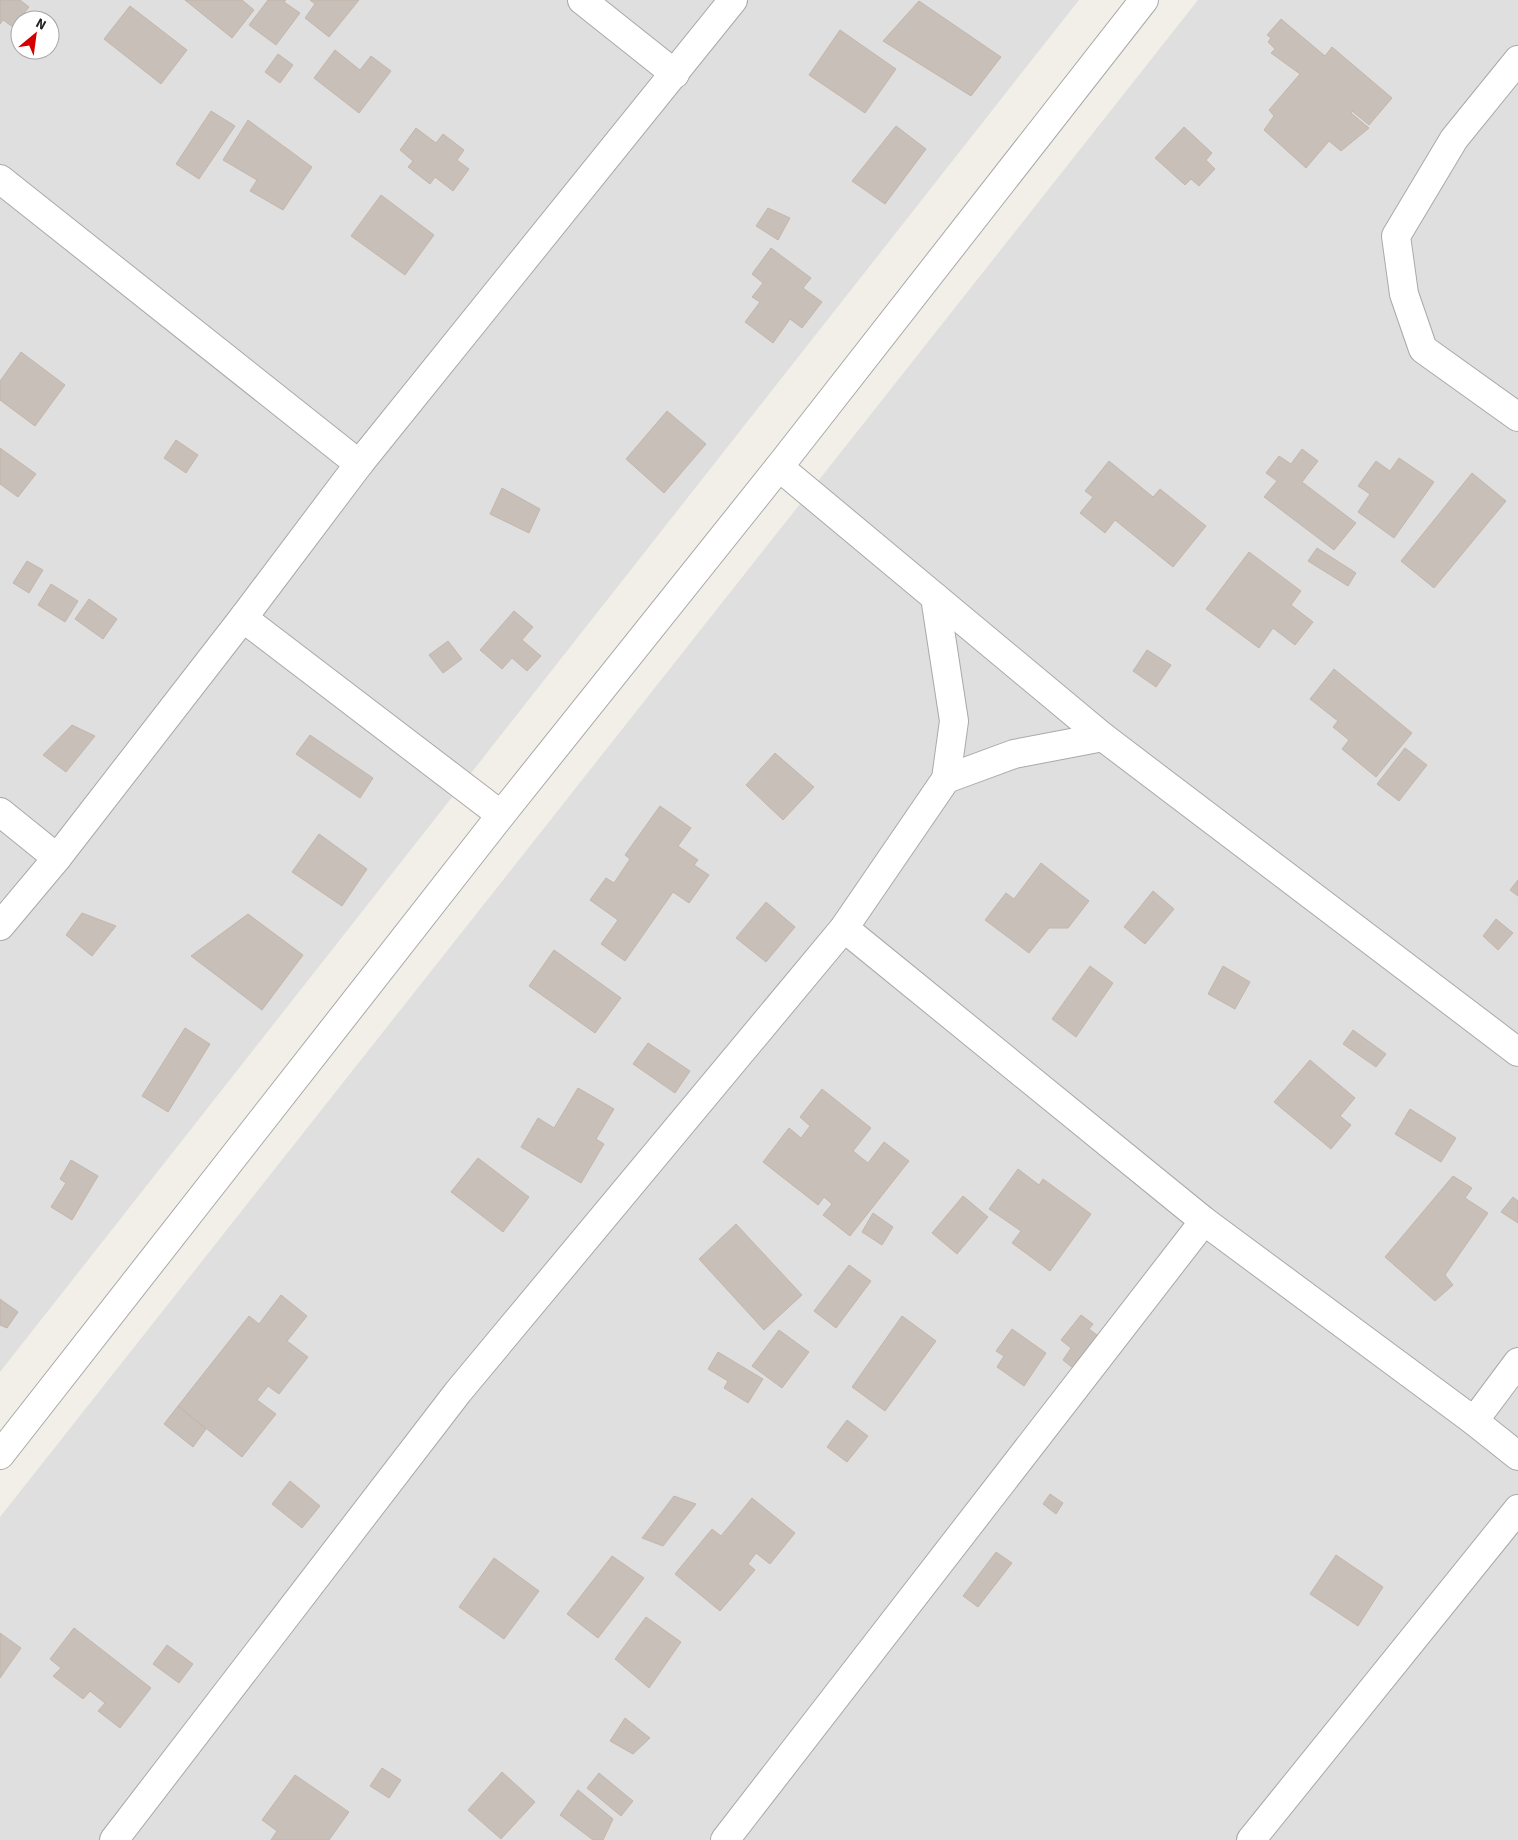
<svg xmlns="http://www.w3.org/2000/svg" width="1518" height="1840" font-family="'Source Sans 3',sans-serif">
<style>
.residential{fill:#e0dfdf;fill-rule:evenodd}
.building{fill:#c7bfb8;stroke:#c4b6ab}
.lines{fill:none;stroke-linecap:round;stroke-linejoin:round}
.street-casing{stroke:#a9a9a9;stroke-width:30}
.street{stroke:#fff;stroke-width:28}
</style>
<rect width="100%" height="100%" fill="#f2efe9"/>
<g class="residential">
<path d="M0 0H1079L0 1372ZM20 20H50V50H20Z"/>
<path d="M1198 0H1518V1840H0V1517Z"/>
</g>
<g class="building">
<path d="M0 0H20L29 7 13 27 3 20 0 24Z"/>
<path d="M185 0H242L254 10 232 38Z"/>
<path d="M268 0H286L284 2 300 13 276 45 249 25Z"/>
<path d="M310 0H359L329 37 305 18 315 4Z"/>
<path d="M919 1 1001 57 971 96 883 41Z"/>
<path d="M130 6 187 50 161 84 104 39Z"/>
<path d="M1281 19 1325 56 1332 47 1392 98 1369 125 1352 111 1351 113 1369 128 1341 151 1329 141 1306 168 1264 130 1274 116 1269 110 1300 74 1271 53 1275 49 1268 42 1271 38 1267 35Z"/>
<path d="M840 30 896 69 865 113 809 75Z"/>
<path d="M335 50 360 70 371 56 391 71 359 113 314 78Z"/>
<path d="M278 54 293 65 280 83 265 72Z"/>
<path d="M211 111 235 126 199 179 176 164Z"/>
<path d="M248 120 312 167 283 210 250 191 257 180 223 160Z"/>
<path d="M896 126 926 149 885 204 852 181Z"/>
<path d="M1184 127 1212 153 1206 160 1215 169 1199 186 1191 179 1185 185 1155 158Z"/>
<path d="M416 128 436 143 443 134 464 150 457 160 469 169 453 191 435 177 430 184 408 167 413 161 400 150Z"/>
<path d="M381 195 434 235 405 275 351 236Z"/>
<path d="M768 208 790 218 778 240 756 226Z"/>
<path d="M771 248 811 278 803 288 822 302 802 328 790 319 773 343 745 322 760 302 752 297 763 283 752 274Z"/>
<path d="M21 352 65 385 35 426 0 400V381Z"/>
<path d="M667 411 706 444 664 493 626 459Z"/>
<path d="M176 440 198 455 186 473 164 458Z"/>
<path d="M0 448 36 474 18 497 0 484Z"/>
<path d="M1302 449 1318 461 1302 482 1356 523 1334 550 1264 497 1277 481 1266 473 1279 456 1291 464Z"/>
<path d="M1399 458 1434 482 1394 538 1358 512 1370 494 1358 486 1376 461 1390 471Z"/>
<path d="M1109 461 1153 497 1160 489 1206 526 1173 567 1115 520 1105 533 1080 513 1093 497 1085 491Z"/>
<path d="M1472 473 1506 501 1434 588 1401 561Z"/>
<path d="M502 488 540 509 529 533 490 514Z"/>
<path d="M1317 548 1356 573 1348 586 1308 561Z"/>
<path d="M1249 552 1301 591 1291 605 1313 622 1295 645 1273 628 1259 648 1206 609Z"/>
<path d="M27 561 43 570 29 593 13 583Z"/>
<path d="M51 584 78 601 65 622 38 605Z"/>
<path d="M89 599 117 619 103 639 75 619Z"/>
<path d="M514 611 533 627 522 640 541 656 527 671 512 658 502 669 480 650Z"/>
<path d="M448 641 462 659 443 673 429 655Z"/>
<path d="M1147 650 1171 665 1156 687 1133 671Z"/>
<path d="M1334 669 1412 733 1376 777 1342 749 1349 740 1333 727 1338 721 1310 699Z"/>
<path d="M72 725 95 736 66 772 43 755Z"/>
<path d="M310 735 373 778 360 798 296 754Z"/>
<path d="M1405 748 1427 765 1399 801 1377 784Z"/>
<path d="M775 753 814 787 783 820 746 785Z"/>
<path d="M660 806 691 828 678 846 698 860 694 865 709 875 689 903 673 892 625 961 601 944 618 920 590 900 606 878 614 883 630 859 625 855Z"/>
<path d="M319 834 367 869 342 906 292 872Z"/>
<path d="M1041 863 1089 901 1068 928H1049L1029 953 985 920 1006 893 1014 899Z"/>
<path d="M1518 880V896L1510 890Z"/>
<path d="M1153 891 1174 909 1145 944 1124 927Z"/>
<path d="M766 902 795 927 766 962 736 938Z"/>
<path d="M82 913 116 926 92 956 66 935Z"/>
<path d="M248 914 303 955 262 1010 191 956Z"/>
<path d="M1496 919 1513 933 1498 950 1483 936Z"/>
<path d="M554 950 621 998 595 1033 529 986Z"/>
<path d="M1090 966 1113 983 1076 1037 1052 1019Z"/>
<path d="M1223 966 1250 982 1235 1009 1208 994Z"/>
<path d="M185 1028 210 1044 168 1112 142 1096Z"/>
<path d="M1353 1030 1386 1054 1376 1067 1343 1044Z"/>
<path d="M648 1043 690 1071 675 1093 633 1064Z"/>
<path d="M1310 1060 1355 1098 1340 1116 1351 1125 1331 1149 1274 1102Z"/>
<path d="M578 1088 614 1109 596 1139 604 1144 581 1183 521 1147 538 1118 554 1128Z"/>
<path d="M822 1089 871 1128 853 1151 868 1163 884 1142 909 1161 850 1236 823 1215 832 1204 824 1197 818 1205 763 1162 789 1128 801 1138 810 1126 800 1117Z"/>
<path d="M1410 1109 1456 1138 1441 1162 1395 1134Z"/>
<path d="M478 1158 529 1197 503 1232 451 1192Z"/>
<path d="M71 1160 98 1176 72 1220 51 1207 66 1183 60 1179Z"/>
<path d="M1018 1169 1039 1185 1043 1179 1091 1214 1050 1271 1012 1243 1021 1231 989 1209Z"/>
<path d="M1453 1176 1472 1188 1465 1198 1488 1213 1445 1275 1453 1285 1435 1301 1385 1257Z"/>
<path d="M963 1196 988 1217 957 1254 932 1233Z"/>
<path d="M1513 1197 1518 1201V1223L1501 1212Z"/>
<path d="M873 1213 893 1227 882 1245 862 1232Z"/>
<path d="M736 1224 802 1295 764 1330 699 1259Z"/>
<path d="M849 1265 871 1281 836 1328 814 1311Z"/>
<path d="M281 1295 307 1316 287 1341 308 1357 279 1394 268 1386 257 1400 276 1414 242 1457 178 1406 249 1316 259 1324Z"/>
<path d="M0 1299 18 1312 7 1328 0 1325Z"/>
<path d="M1081 1315 1093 1324 1089 1329 1109 1344 1083 1376 1063 1360 1071 1348 1061 1340Z"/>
<path d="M902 1316 936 1341 885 1411 852 1387Z"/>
<path d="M1012 1329 1046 1353 1024 1386 997 1367 1004 1356 996 1351Z"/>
<path d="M779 1330 809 1352 782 1388 752 1366Z"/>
<path d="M718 1352 763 1379 748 1403 724 1388 728 1381 708 1369Z"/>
<path d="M178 1406 206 1429 193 1447 164 1424Z"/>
<path d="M847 1420 868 1436 847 1462 827 1447Z"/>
<path d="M290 1481 320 1506 302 1528 272 1504Z"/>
<path d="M1050 1494 1063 1503 1056 1514 1043 1504Z"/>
<path d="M674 1496 696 1504 663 1546 642 1538Z"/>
<path d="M752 1498 795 1533 770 1564 756 1553 748 1564 755 1570 720 1611 675 1574 712 1529 721 1536Z"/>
<path d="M996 1552 1012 1563 978 1607 963 1596Z"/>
<path d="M1336 1555 1383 1587 1358 1626 1310 1594Z"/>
<path d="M612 1556 644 1578 598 1638 567 1614Z"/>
<path d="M494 1558 539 1591 504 1639 459 1607Z"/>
<path d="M646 1617 681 1642 649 1688 615 1659Z"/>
<path d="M74 1628 151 1688 120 1728 98 1711 105 1703 90 1691 83 1699 53 1676 61 1668 50 1659Z"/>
<path d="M0 1633 21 1648 0 1678Z"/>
<path d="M167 1645 193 1664 179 1683 153 1664Z"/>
<path d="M625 1718 650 1738 633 1754 610 1741Z"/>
<path d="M382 1768 401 1780 389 1798 370 1786Z"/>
<path d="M502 1772 535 1802 501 1839 468 1810Z"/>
<path d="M599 1773 633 1801 621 1816 587 1788Z"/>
<path d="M295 1775 349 1812 329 1840H271L277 1831 262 1820Z"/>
<path d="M578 1790 613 1819 603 1840H593L560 1815Z"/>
</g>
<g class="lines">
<defs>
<g id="street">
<path d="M582 0 675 74"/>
<path d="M1518 60 1454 139 1396 236 1404 294 1423 349 1518 417"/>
<path d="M0 179 359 464"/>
<path d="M779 467 1103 737 1518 1052"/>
<path d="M935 597 954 721 946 779"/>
<path d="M243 618 501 815"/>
<path d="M0 812 57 858"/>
<path d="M0 926 57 858 243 618 359 464 733 0"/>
<path d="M844 928 1204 1221 1474 1421 1518 1456"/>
<path d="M1474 1421 1518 1362"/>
<path d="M0 1455 501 815 779 467 1144 0"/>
<path d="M114 1840 458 1392 844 928 946 779 1014 754 1103 737"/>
<path d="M725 1840 1204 1221"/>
<path d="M1251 1840 1518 1509"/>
</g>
</defs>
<use href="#street" class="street-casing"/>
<use href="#street" class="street"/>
</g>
<g transform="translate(35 35) rotate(29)"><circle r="24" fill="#ffffff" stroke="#a7a7a7"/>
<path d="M0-4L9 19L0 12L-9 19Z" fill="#d40000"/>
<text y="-8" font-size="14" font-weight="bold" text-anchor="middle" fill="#222222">N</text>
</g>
</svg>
